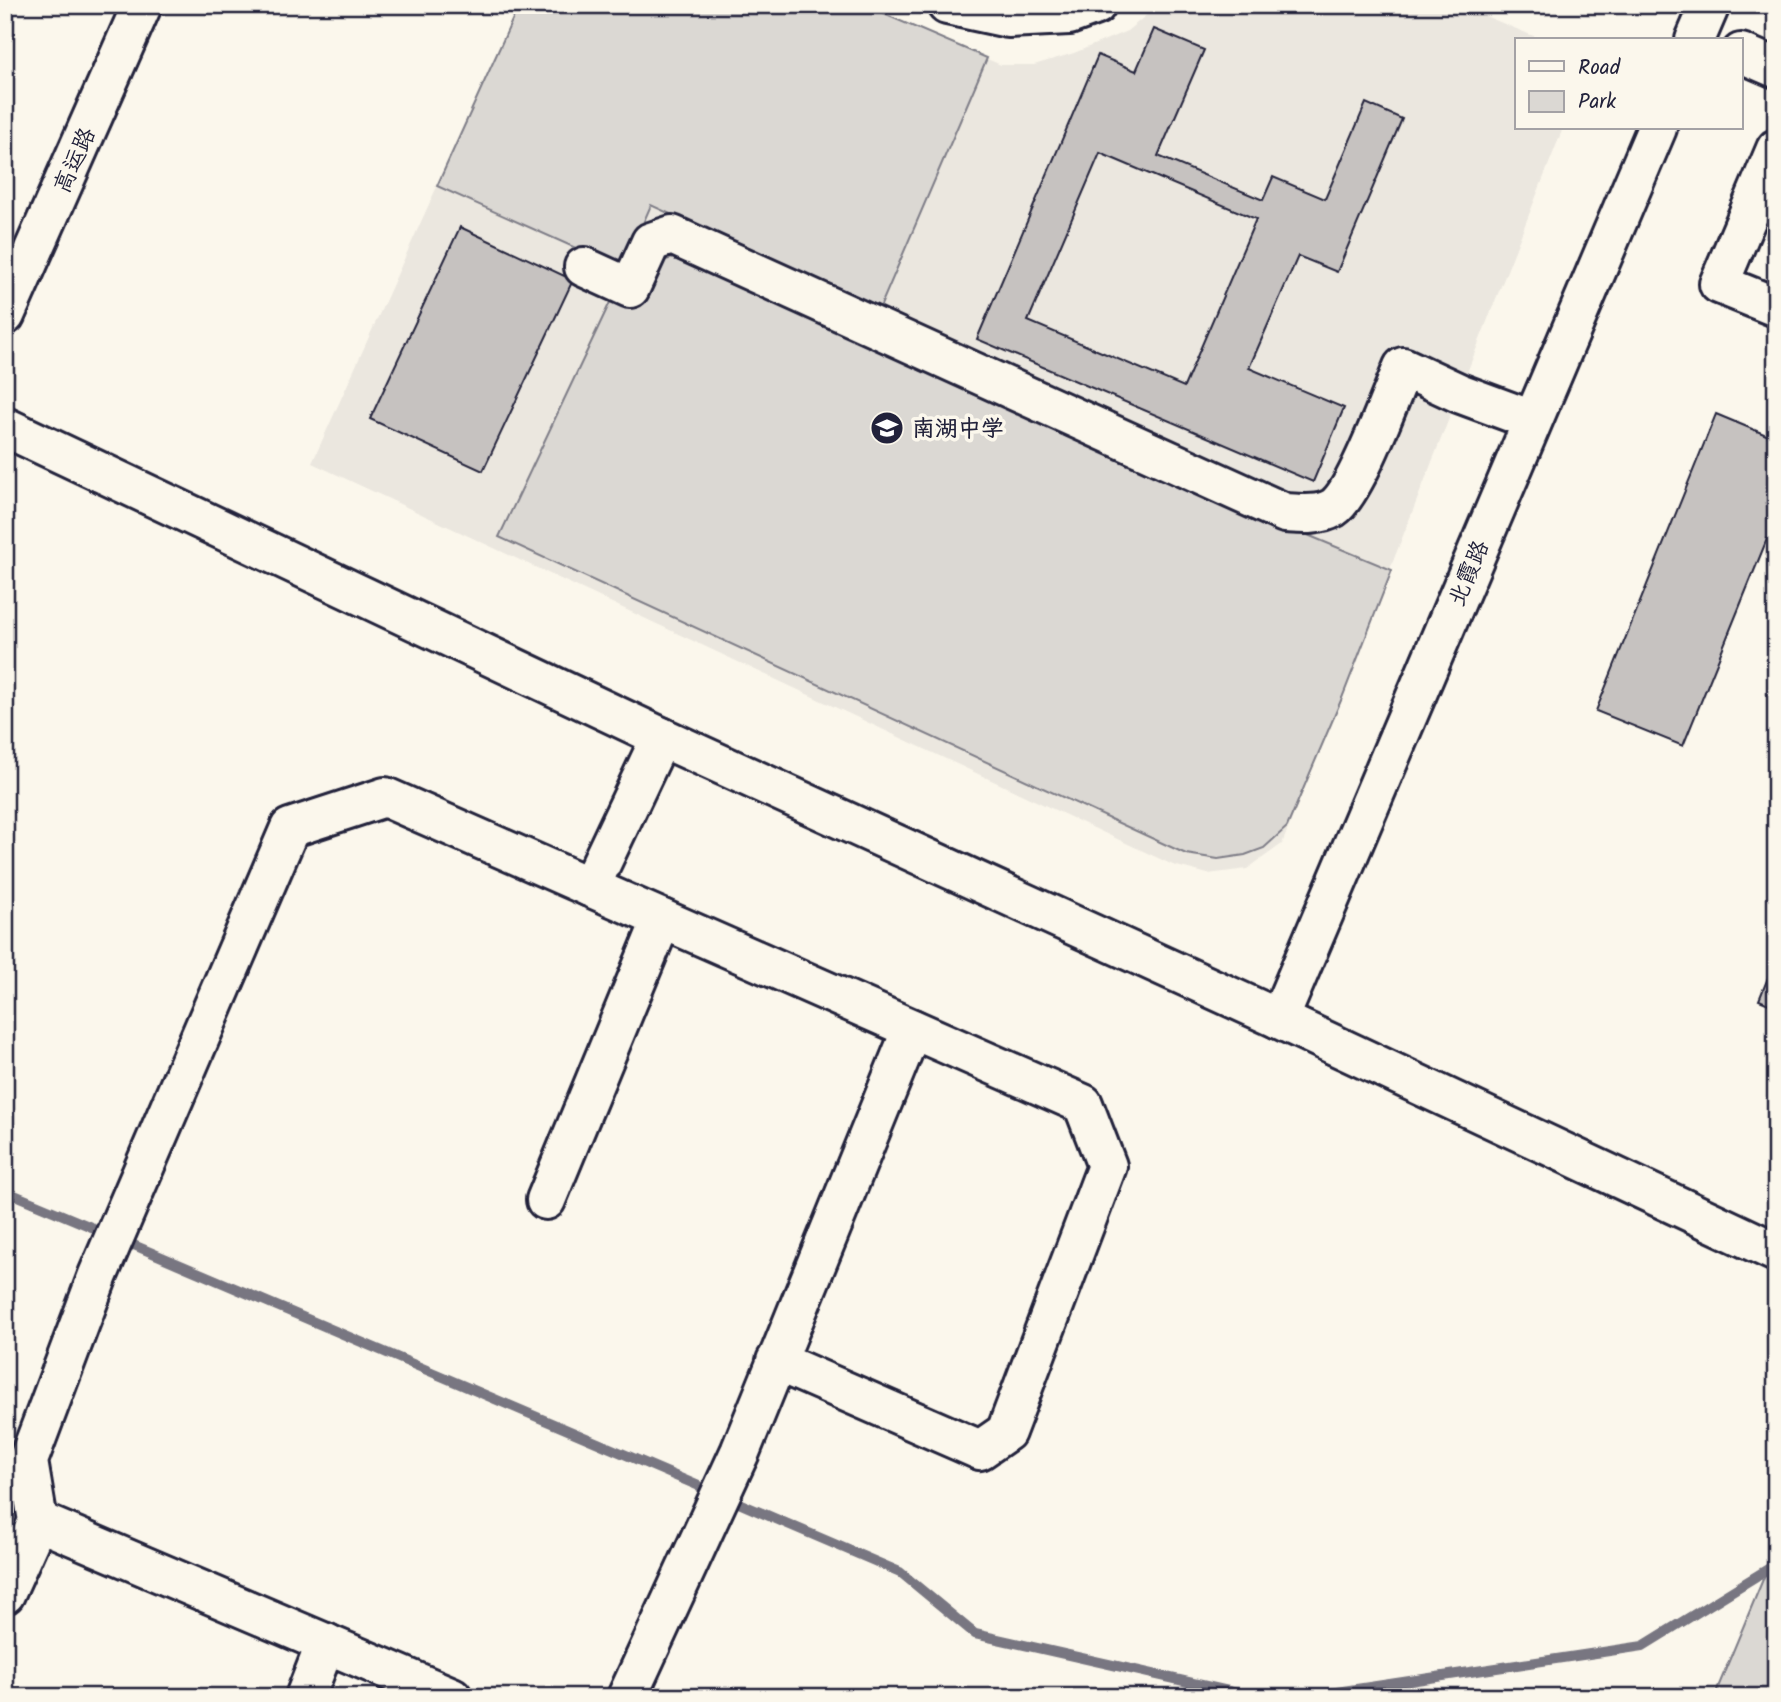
<svg xmlns="http://www.w3.org/2000/svg" width="1781" height="1702" font-family="Kalam,'LXGW WenKai TC',sans-serif">
<style>
.built{fill:#ebe7df}
.green{fill:#dbd8d3;stroke:#7e7d87;stroke-width:2}
.lines{fill:none;stroke-linecap:round;stroke-linejoin:round}
.stream{stroke:#787681;stroke-width:10}
.building{fill:#c6c2c0;stroke:#22223b;stroke-width:2;fill-rule:evenodd}
.minor-casing{stroke:#22223b;stroke-width:44}
.major-casing{stroke:#22223b;stroke-width:44}
.minor{stroke:#fbf7ec;stroke-width:38}
.major{stroke:#fbf7ec;stroke-width:38}
.labels{text-anchor:middle;stroke-width:7;stroke-linejoin:round;paint-order:stroke}
.street-label{font-size:23px;fill:#22223b;stroke:#fbf7ec}
.poi-label{font-size:23px;font-weight:bold;fill:#22223b;stroke:#fbf7ec;text-anchor:start}
</style>
<rect width="100%" height="100%" fill="#fbf7ec"/>
<filter id="ink" filterUnits="userSpaceOnUse"><feTurbulence type="fractalNoise" baseFrequency=".0143" numOctaves="2"/><feDisplacementMap in="SourceGraphic" scale="14" xChannelSelector="R" yChannelSelector="G"/><feConvolveMatrix kernelMatrix="1 2 1 2 8 2 1 2 1" color-interpolation-filters="sRGB"/></filter>
<g filter="url(#ink)">
<path class="built" d="M519 5H863L1001 65H1034L1074 53 1127 31 1159 5H1459L1543 40H1517V128H1563L1282 844 1247 869 1208 874 1173 865 312 463Z"/>
<g class="green">
<path d="M519 5H863L987 58 879 310 651 205 628 258 609 263 437 186Z"/>
<path d="M680 256 1298 531 1392 570 1342 698 1287 827 1264 848 1245 855 1218 859 1186 854 499 537 613 296 662 261Z"/>
<path d="M1776 1548V1697H1714Z"/>
</g>
<g class="lines">
<g class="stream">
<path d="M5 1191 108 1234"/>
<path d="M122 1240 713 1492"/>
<path d="M727 1498 900 1572 975 1634 1255 1697"/>
<path d="M1303 1697 1643 1646 1776 1564"/>
</g>
</g>
<g class="building">
<path d="M1154 29 1204 50 1158 156 1263 200 1273 177 1325 199 1366 103 1402 119 1337 272 1298 256 1249 368 1344 408 1313 482 977 339 1098 55 1136 71ZM1100 153 1256 219 1184 387 1028 321Z"/>
<path d="M460 227 573 280 483 471 370 419Z"/>
<path d="M1716 414 1776 439V542L1767 539 1683 746 1596 711Z"/>
<path d="M1776 958V1007L1759 1000Z"/>
</g>
<g class="lines">
<defs>
<g id="minor">
<path d="M947 5 1008 18 1069 15 1096 5"/>
<path d="M1695 40 1710 5"/>
<path d="M1741 53 1776 68"/>
<path d="M1776 149 1719 284 1776 307"/>
<path d="M584 267 630 288 651 242 672 235 1285 513C1301 514 1319 516 1333 508 1355 494 1391 396 1403 367L1459 393 1532 420"/>
<path d="M5 427 661 737 1279 1019 1776 1252"/>
<path d="M590 887 661 737"/>
<path d="M1279 1019 1657 128"/>
<path d="M546 1200 662 919"/>
<path d="M38 1521 452 1697"/>
<path d="M5 1594 38 1521 28 1461 98 1275 290 828 385 797 1083 1104 1107 1166 1006 1432 980 1450 776 1361"/>
<path d="M305 1697 326 1643"/>
<path d="M627 1697 740 1452 912 1029"/>
</g>
<path id="major" d="M5 315 142 5"/>
</defs>
<use href="#minor" class="minor-casing"/>
<use href="#major" class="major-casing"/>
<use href="#minor" class="minor"/>
<use href="#major" class="major"/>
</g>
</g>
<defs>
<symbol id="school-disc" viewBox="-11 -11 22 22"><circle r="9.5" fill="#22223b" stroke="#fbf7ec"/><path d="M0-5L7-2L0 1L-7-2ZM-4 1L0 2.5L4 1V4Q0 6-4 4Z" fill="#fff"/></symbol>
</defs>
<g fill-rule="evenodd">
<use href="#school-disc" x="868" y="409" width="38" height="38"/>
</g>
<g class="labels">
<g class="street-label">
<text transform="translate(74 160) rotate(-66)" y="8">高运路</text>
<text transform="translate(1468 573) rotate(-67)" y="8">北霞路</text>
</g>
<g class="poi-label">
<text x="912" y="436">南湖中学</text>
</g>
</g>
<rect width="1781" height="1702" fill="none" stroke="#fbf7ec" stroke-width="28"/>
<rect x="14" y="14" width="1753" height="1674" fill="none" stroke="#22223b" stroke-width="2.5" filter="url(#ink)"/>
<rect x="1515" y="38" width="228" height="91" fill="#fbf7ec" stroke="#a4a2a5" stroke-width="2"/>
<rect x="1529" y="61" width="35" height="10" fill="#fbf7ec" stroke="#a4a2a5" stroke-width="2"/>
<text x="1578" y="74" font-size="21" fill="#22223b">Road</text>
<rect x="1529" y="91" width="35" height="21" fill="#dbd8d3" stroke="#a4a2a5" stroke-width="2"/>
<text x="1578" y="108" font-size="21" fill="#22223b">Park</text>
</svg>
